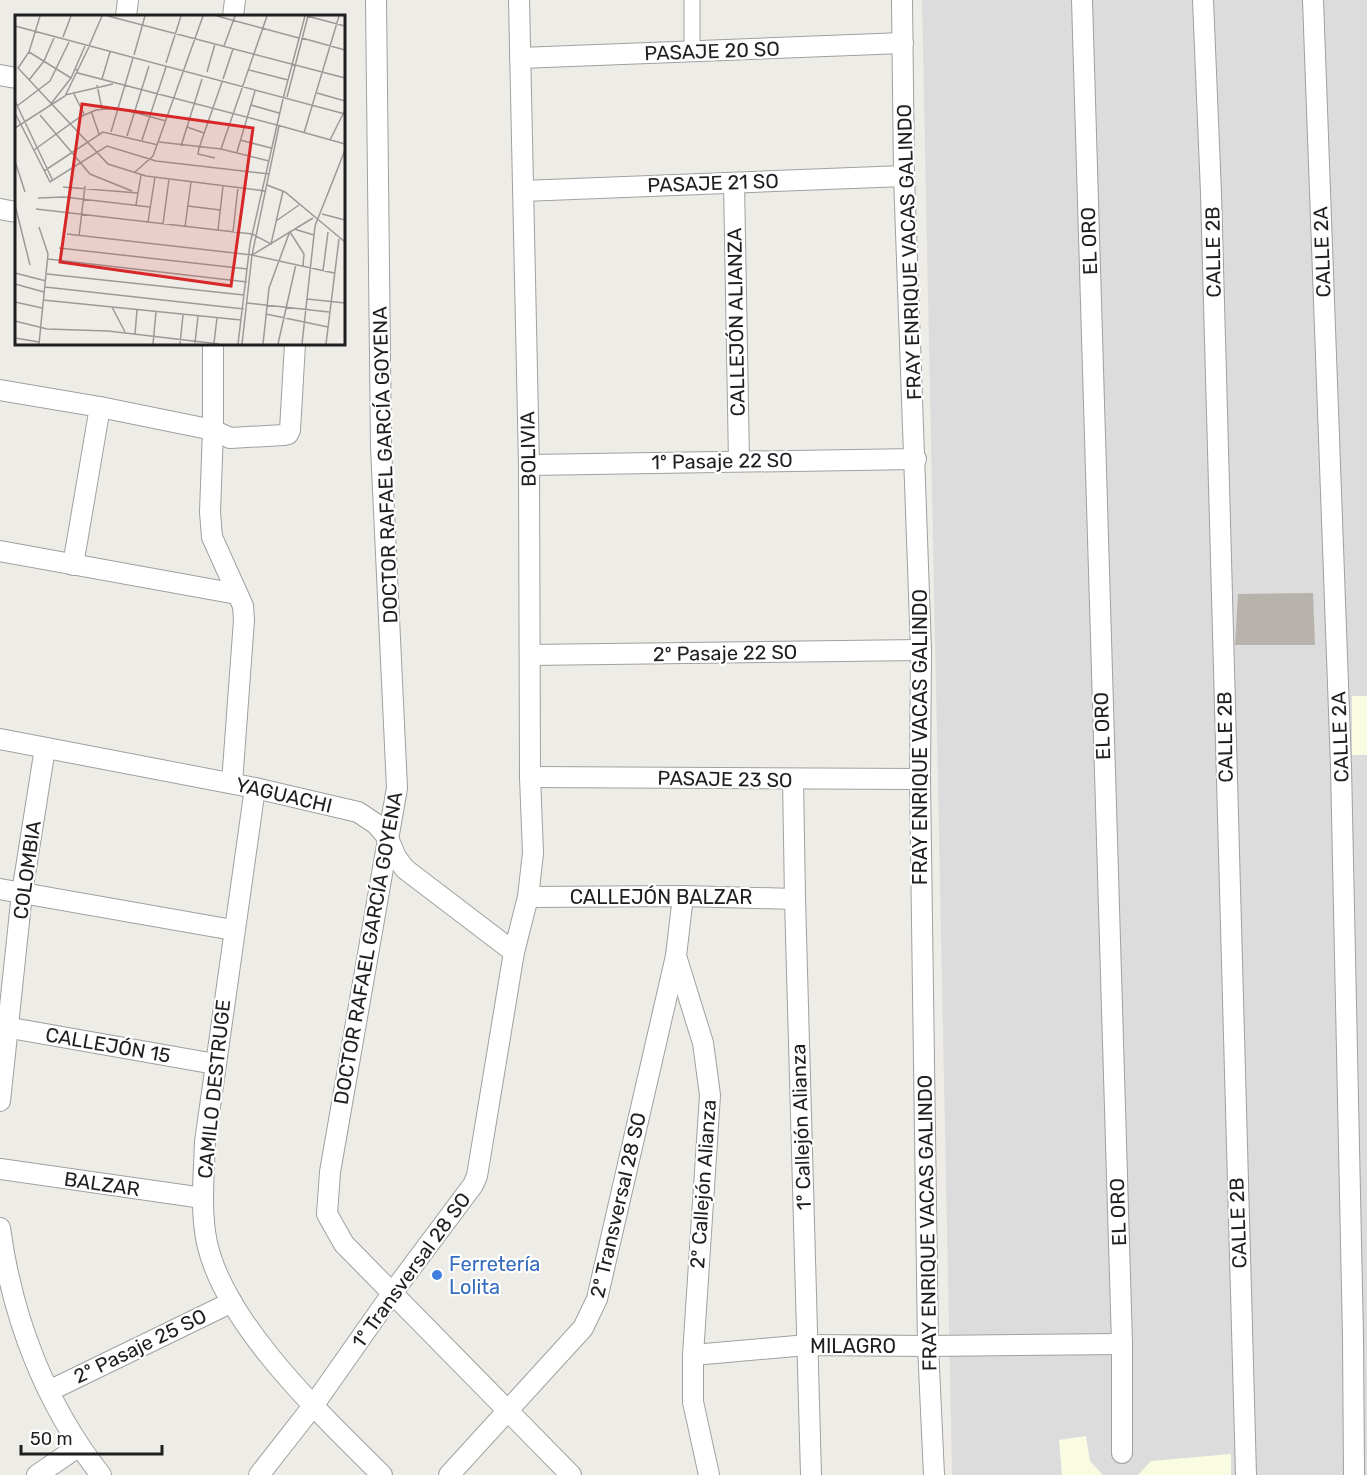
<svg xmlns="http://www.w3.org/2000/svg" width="1367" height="1475" font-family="Rubik,sans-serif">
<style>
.residential{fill:#dddcdc}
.education{fill:#fafce1}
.building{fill:#b7b2ac}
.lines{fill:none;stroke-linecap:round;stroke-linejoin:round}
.pedestrian-casing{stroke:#a0a0a0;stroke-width:17}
.minor-casing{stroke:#a0a0a0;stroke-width:22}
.pedestrian{stroke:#fff;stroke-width:15}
.minor{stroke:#fff;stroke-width:20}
.shop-dot{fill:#3f7fe0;stroke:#fff;stroke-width:2}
.labels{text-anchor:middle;stroke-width:4.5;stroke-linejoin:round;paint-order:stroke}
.street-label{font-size:20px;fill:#1f1f1f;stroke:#fff}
.shop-label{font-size:20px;fill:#366cbe;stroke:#fff;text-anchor:start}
.inset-road{fill:none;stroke:#9b9a96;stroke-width:1.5}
.view{fill:#d62828;fill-opacity:0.15;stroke:#d62828;stroke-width:3}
.inset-edge{fill:none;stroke:#1f1f1f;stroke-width:3}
</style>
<rect width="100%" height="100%" fill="#eeece6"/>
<path class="residential" d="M922 0H1367V1475H952Z"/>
<g class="education">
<rect x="1352" y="696" width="15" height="59"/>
<path d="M1086 1436 1090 1461 1103 1475H1062L1059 1440Z"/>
<path d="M1231 1454V1475H1138L1151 1461Z"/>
</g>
<path class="building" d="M1313 593 1315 645H1235L1238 594Z"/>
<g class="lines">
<defs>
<path id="pedestrian" d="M692 0V53"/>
<g id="minor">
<path d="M376 0 381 447 397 788 330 1172 327 1214 344 1244 571 1475"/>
<path d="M902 0 904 176 921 650 920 779 928 1346 934 1475"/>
<path d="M1082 0 1122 1344V1453"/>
<path d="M1203 0 1211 193 1246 1475"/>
<path d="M1313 0 1341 766 1353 1337 1354 1475"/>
<path d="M126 16 128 0"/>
<path d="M233 16 235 0"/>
<path d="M520 58 903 43"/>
<path d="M0 75 16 78"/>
<path d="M734 183 739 461"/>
<path d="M523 191 904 176"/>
<path d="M0 209 16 212"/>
<path d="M213 344V430L210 512 212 537 243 606 244 620 232 783"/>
<path d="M0 390 100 407 213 430 230 438 284 435 288 434 290 430 295 344"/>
<path d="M529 465 916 459"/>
<path d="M0 551 237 594"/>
<path d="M73 565 100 407"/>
<path d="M530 655 921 650"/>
<path d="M0 739 255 788 358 812 376 824 388 838 396 857 405 869 514 952"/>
<path d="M530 777 920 779"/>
<path d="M793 779 795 899 811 1475"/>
<path d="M255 788 205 1142C204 1175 200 1210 207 1243 225 1325 323 1416 382 1475"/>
<path d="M0 889 233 930"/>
<path d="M683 896 676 956 703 1043 710 1095 693 1355V1402L709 1475"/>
<path d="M528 897 683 896 795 899"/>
<path d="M0 1026 215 1064"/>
<path d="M0 1101 22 893 45 748"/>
<path d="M0 1169 203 1198"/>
<path d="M0 1228C12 1317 45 1404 101 1475"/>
<path d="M693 1355 807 1345 928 1346 1122 1344"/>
<path d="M49 1391 232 1302"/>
<path d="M37 1475 78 1447"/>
<path d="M259 1475 313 1406 393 1292 473 1185 477 1176 514 952 528 897 533 853 530 777 529 465 519 0"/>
<path d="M449 1475 583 1328 597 1299 676 956"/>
</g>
</defs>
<use href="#pedestrian" class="pedestrian-casing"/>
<use href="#minor" class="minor-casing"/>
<use href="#pedestrian" class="pedestrian"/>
<use href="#minor" class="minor"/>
</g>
<circle class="shop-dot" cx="437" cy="1275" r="6"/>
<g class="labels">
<g class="street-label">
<text transform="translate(712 51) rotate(-2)" y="7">PASAJE 20 SO</text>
<text transform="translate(713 183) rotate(-2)" y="7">PASAJE 21 SO</text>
<text transform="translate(1089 241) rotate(-92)" y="7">EL ORO</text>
<text transform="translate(909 252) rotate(-92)" y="7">FRAY ENRIQUE VACAS GALINDO</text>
<text transform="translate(1213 252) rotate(-91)" y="7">CALLE 2B</text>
<text transform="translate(1322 252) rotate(-92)" y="7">CALLE 2A</text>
<text transform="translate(736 322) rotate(-91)" y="7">CALLEJÓN ALIANZA</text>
<text transform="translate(528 449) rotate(-91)" y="7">BOLIVIA</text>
<text transform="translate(722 461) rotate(-1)" y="7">1º Pasaje 22 SO</text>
<text transform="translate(385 465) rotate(-92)" y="7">DOCTOR RAFAEL GARCÍA GOYENA</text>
<text transform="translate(725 653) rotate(-1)" y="7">2º Pasaje 22 SO</text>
<text transform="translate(1102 726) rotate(-92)" y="7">EL ORO</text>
<text transform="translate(920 737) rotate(-90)" y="7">FRAY ENRIQUE VACAS GALINDO</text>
<text transform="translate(1225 737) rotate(-91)" y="7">CALLE 2B</text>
<text transform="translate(1340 737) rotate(-92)" y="7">CALLE 2A</text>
<text transform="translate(725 779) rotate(1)" y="7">PASAJE 23 SO</text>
<text transform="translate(284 795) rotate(13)" y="7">YAGUACHI</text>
<text transform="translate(27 870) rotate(-82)" y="7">COLOMBIA</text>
<text x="661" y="904">CALLEJÓN BALZAR</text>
<text transform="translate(368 948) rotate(-80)" y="7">DOCTOR RAFAEL GARCÍA GOYENA</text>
<text transform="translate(108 1045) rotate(10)" y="7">CALLEJÓN 15</text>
<text transform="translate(214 1089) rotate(-84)" y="7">CAMILO DESTRUGE</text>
<text transform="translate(801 1127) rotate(-92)" y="7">1º Callejón Alianza</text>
<text transform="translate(102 1184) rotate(8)" y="7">BALZAR</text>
<text transform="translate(703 1184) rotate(-86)" y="7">2º Callejón Alianza</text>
<text transform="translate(618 1205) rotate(-77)" y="7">2º Transversal 28 SO</text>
<text transform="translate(1118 1212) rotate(-92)" y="7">EL ORO</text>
<text transform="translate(927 1223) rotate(-91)" y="7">FRAY ENRIQUE VACAS GALINDO</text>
<text transform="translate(1238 1223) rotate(-92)" y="7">CALLE 2B</text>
<text transform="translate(411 1270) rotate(-54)" y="7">1º Transversal 28 SO</text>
<text transform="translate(140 1346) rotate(-26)" y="7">2º Pasaje 25 SO</text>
<text x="853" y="1353">MILAGRO</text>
</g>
<g class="shop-label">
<text x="449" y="1271">Ferretería<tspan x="449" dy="23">Lolita</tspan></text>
</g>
</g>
<g transform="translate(15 15)">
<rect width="330" height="330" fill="#eeece6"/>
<path class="inset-road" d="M25 1 14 37 3 53 93 149 131 161 250 176M93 1 330 63M202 1 284 23M292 1 330 11M0 11 330 99M48 22 56 1M287 23 330 35M74 31 87 1M209 31 220 1M14 37 56 63M119 40 130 1M151 48 166 1M61 54 63 58 262 110 235 229 223 329M234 55 273 65M192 57 200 29M87 64 95 37M208 64 218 34M14 65 29 46 39 23M82 70 87 94M58 77 69 99M302 78 330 86M50 80 98 69M269 80 290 1M269 80 262 110 330 129M272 82 293 1M0 86 38 166M35 90 56 63 70 31M236 90 264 98M2 91 35 66 54 27M76 96 84 119M0 98 35 167 92 131 141 146 254 159M25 100 75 159 117 176M172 112 189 118M0 113 50 81 74 32M96 117 118 43M289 118 324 1M112 121 134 51M127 125 151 52M225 125 256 133M315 125 330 95M144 127 206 134 254 146M166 131 187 64M206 134 252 1M19 135 65 102 81 95 103 93 151 106M222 137 240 76M200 143 183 139 184 133 207 67M0 146 10 177M29 156 88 117 143 130M120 157 138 141 188 1M252 170 270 177 330 227M48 172 123 178M23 183 49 182 135 192M0 190 15 250M121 190 126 160M173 191 205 195M21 194 237 219 256 229 268 176M307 199 330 205M261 206 284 190M133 207 140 162M148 209 154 164M24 212 33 239 24 329M170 212 176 167M279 214 299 220M203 215 208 171M218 217 223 172M275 217 289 239 288 251M52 219 237 240 319 258M64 221 70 171M44 233 232 254M237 240 298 203M33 244 232 267M308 256 313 217M0 258 31 266M32 259 229 280M0 269 29 277M30 272 229 294M292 284 330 288M28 285 226 305M0 287 27 293M232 288 314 297M97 292 110 317M251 299 313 312M0 306 32 314 93 316 204 329M120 319 122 295M0 323 24 327M180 328 183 301M199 328 202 303M138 329 141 297M165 329 168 300M227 329 237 240 264 111M248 329 254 273 275 216M263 329 281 249M287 329 300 211 330 135M311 329 324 224"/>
<path class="view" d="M67 89 238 113 216 271 45 247Z"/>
<rect width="330" height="330" class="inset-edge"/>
</g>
<path d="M21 1445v9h141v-9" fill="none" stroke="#1f1f1f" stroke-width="3"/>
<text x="30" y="1445" font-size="18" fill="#1f1f1f" stroke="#ffffff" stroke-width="4.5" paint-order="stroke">50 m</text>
</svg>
